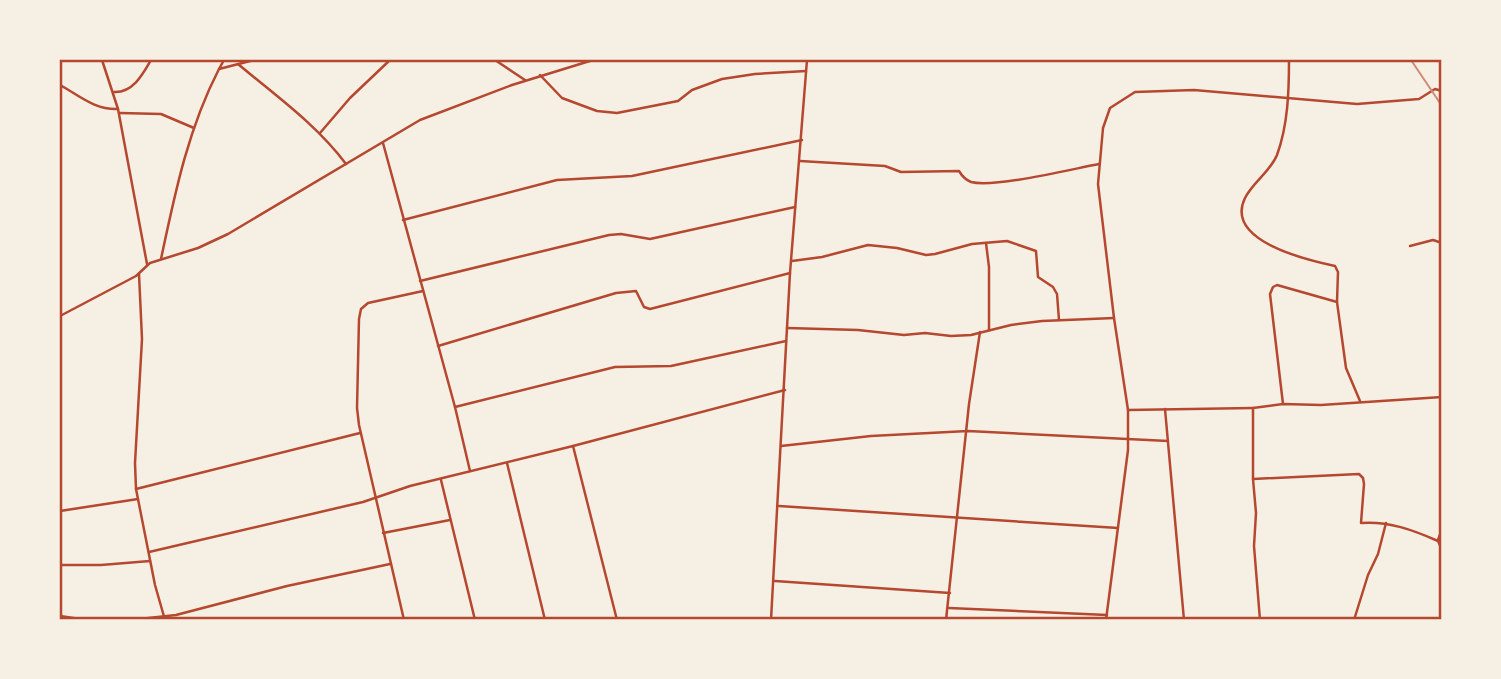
<svg xmlns="http://www.w3.org/2000/svg" width="1501" height="679" font-family="Spectral,serif">
<style>
.lines{fill:none;stroke-linecap:round;stroke-linejoin:round}
.minor{stroke:#b5482f;stroke-width:2.5}
.rail{stroke:#cf8b77;stroke-width:2}
.neatline{fill:none;stroke:#b5482f;stroke-width:2.5}
</style>
<rect width="100%" height="100%" fill="#f6efe4"/>
<g class="lines">
<g class="minor">
<path d="M102 60 118 109 147 264"/>
<path d="M495 60 525 80"/>
<path d="M1289 60C1289 91 1288 125 1277 155 1270 172 1253 182 1245 198 1224 241 1307 260 1335 266L1338 272 1337 302"/>
<path d="M238 64C276 96 316 124 346 164"/>
<path d="M219 69 224 60"/>
<path d="M540 75 562 98 597 111 617 113 678 101 692 90 722 79 755 74 806 71"/>
<path d="M60 85C80 96 95 110 118 109"/>
<path d="M114 92C133 93 143 74 151 60"/>
<path d="M120 113 161 114 194 128"/>
<path d="M320 133 350 98 390 60"/>
<path d="M383 143 455 407 470 471"/>
<path d="M800 161 885 166 901 172 959 171C962 176 966 180 971 182 995 188 1072 169 1099 164"/>
<path d="M403 220 557 180 632 176 802 140"/>
<path d="M986 243 989 267V330"/>
<path d="M1410 246 1433 240 1442 243"/>
<path d="M161 259C175 193 188 129 219 69L254 60"/>
<path d="M792 261 822 257 868 245 897 248 926 255 935 254 972 244 1007 241 1036 251 1038 277 1053 287 1057 294 1059 320"/>
<path d="M139 274 142 339 135 463 136 489 155 585 165 620"/>
<path d="M420 281 609 235 621 234 650 239 795 207"/>
<path d="M60 316 136 276 150 263 198 248 228 234 420 120 512 85 593 60"/>
<path d="M787 328 858 330 904 335 925 333 951 336 971 335 1011 325 1042 321 1114 318"/>
<path d="M438 346 616 293 636 291 644 307 650 309 790 273"/>
<path d="M1283 404 1270 294 1273 287 1277 285 1337 302 1346 368 1360 401"/>
<path d="M455 407 615 367 671 366 786 341"/>
<path d="M1165 409 1184 620"/>
<path d="M1128 410 1114 318 1098 184 1103 128 1110 108 1135 92 1194 90 1357 104 1419 99 1435 89 1442 91"/>
<path d="M573 446 785 390"/>
<path d="M781 446 871 436 968 431 1168 441"/>
<path d="M507 463 545 620"/>
<path d="M1253 479 1359 474 1363 478 1364 484 1361 523C1389 521 1413 530 1438 541L1442 550"/>
<path d="M441 480 475 620"/>
<path d="M136 489 360 433"/>
<path d="M779 506 1118 528"/>
<path d="M60 511 138 499"/>
<path d="M383 533 450 520"/>
<path d="M1438 540 1442 529"/>
<path d="M149 552 363 502 410 486 573 446 617 620"/>
<path d="M60 565H101L150 561"/>
<path d="M775 581 950 593"/>
<path d="M949 608 1107 615"/>
<path d="M60 616 87 620"/>
<path d="M130 620 176 615 287 586 390 564"/>
<path d="M404 620 359 425 357 408 359 319 361 309 368 303 423 291"/>
<path d="M771 620 790 273 807 60"/>
<path d="M946 620 969 404 980 332"/>
<path d="M1106 620 1128 450V410L1253 408"/>
<path d="M1260 620 1254 546 1256 513 1253 479V408L1283 404 1321 405 1442 397"/>
<path d="M1354 620 1368 575 1378 554 1386 523"/>
</g>
<path class="rail" d="M1411 60 1442 106"/>
</g>
<rect width="1501" height="679" fill="none" stroke="#f6efe4" stroke-width="122"/>
<rect x="61" y="61" width="1379" height="557" class="neatline"/>
</svg>
